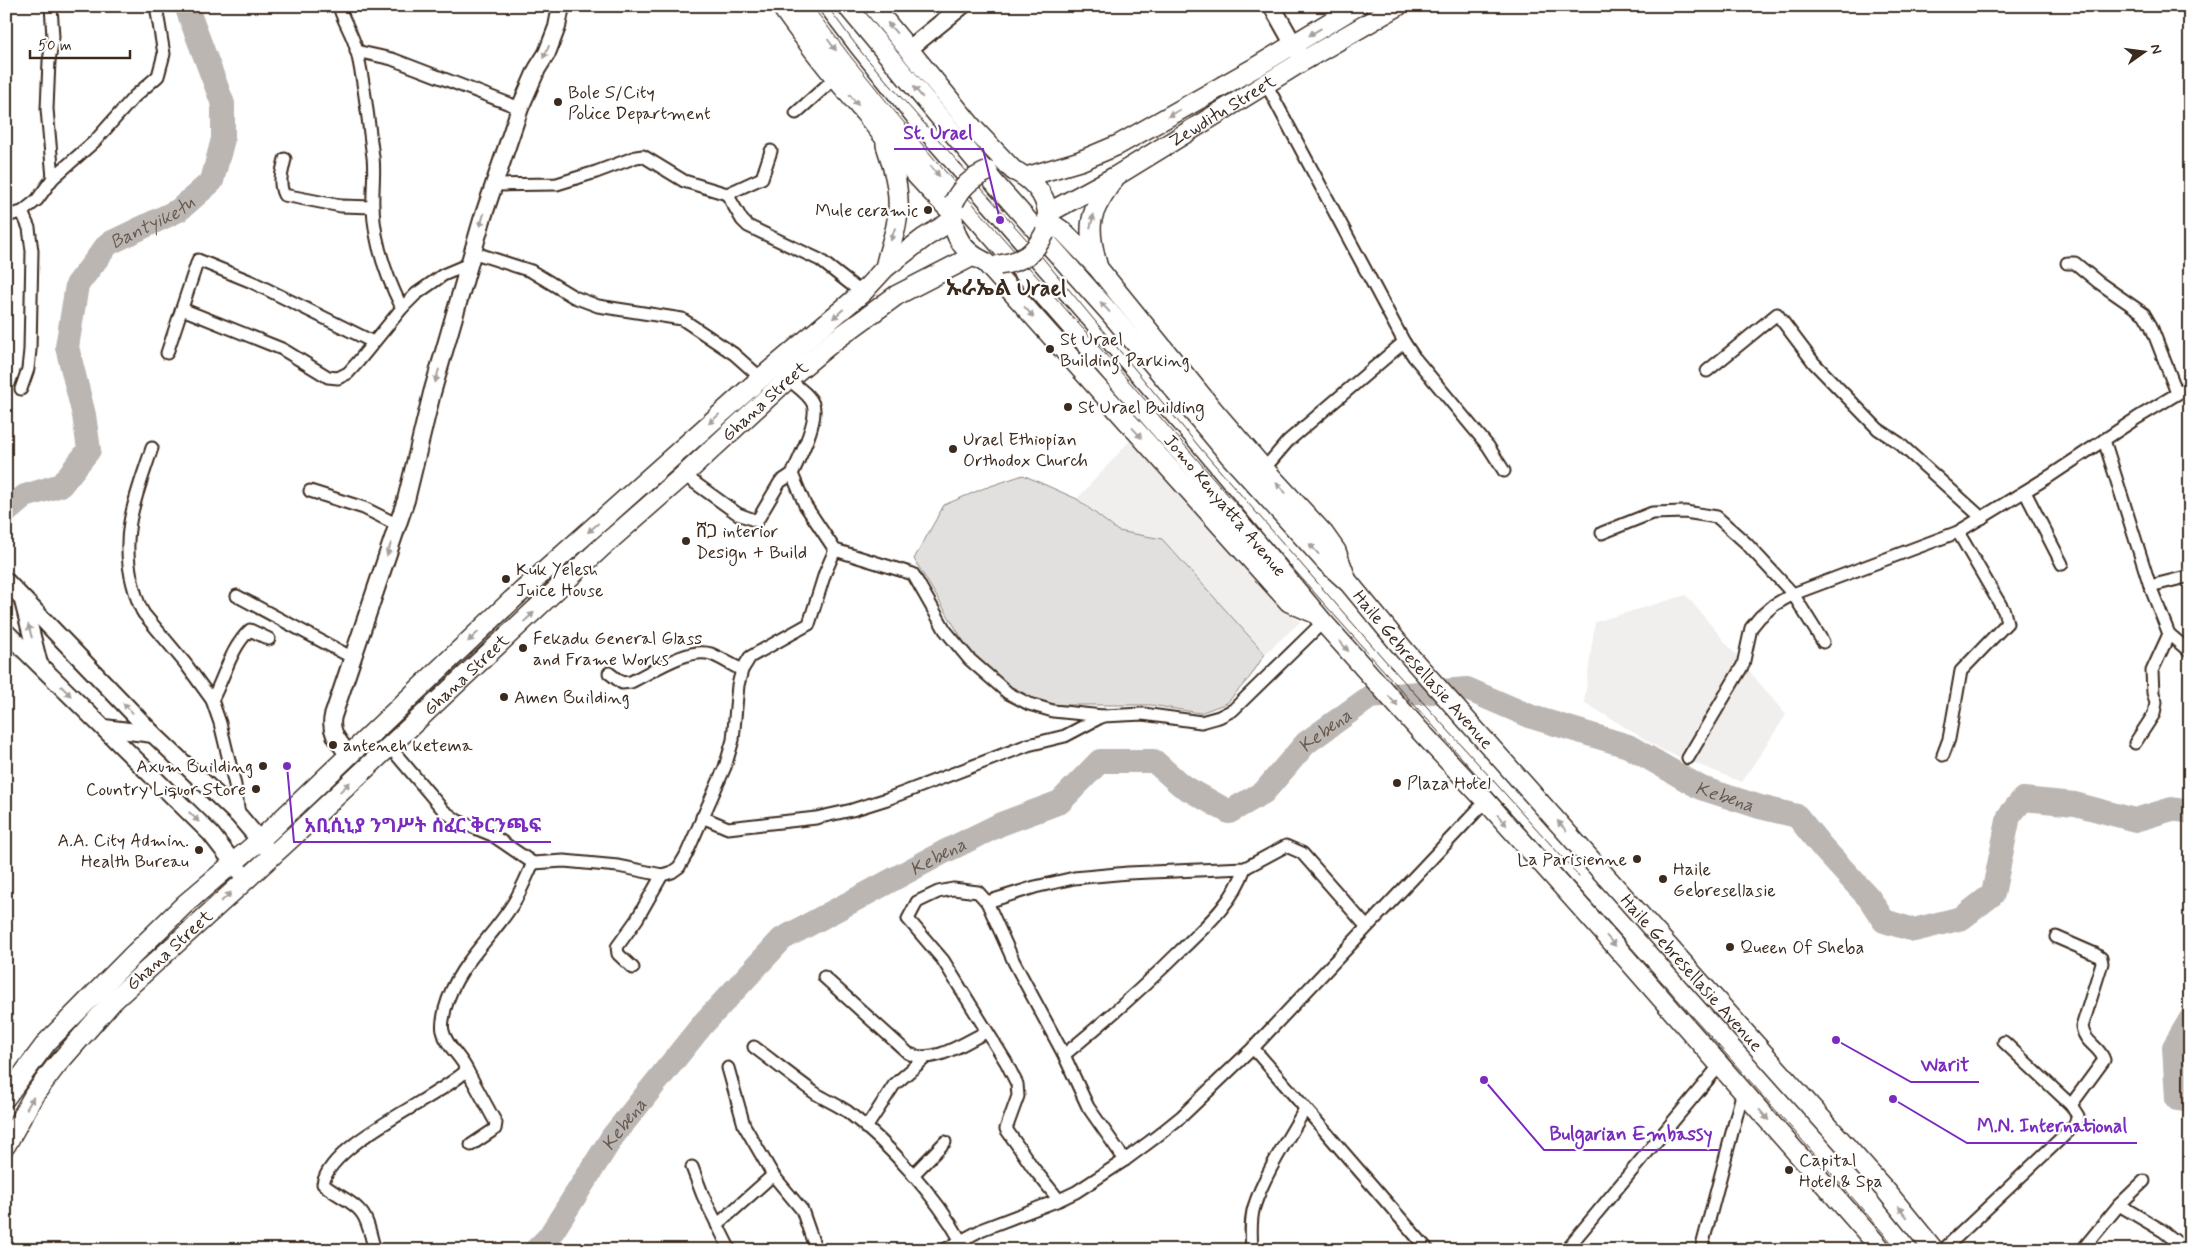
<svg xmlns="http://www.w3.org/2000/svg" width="2196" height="1256" font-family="Mynerve,'Noto Sans Ethiopic',sans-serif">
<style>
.built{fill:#f1efee}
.green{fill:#e2e0de;stroke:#8e857e}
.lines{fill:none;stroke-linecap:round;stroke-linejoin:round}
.river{stroke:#bcb6b3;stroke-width:24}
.street-casing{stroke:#3b2a1e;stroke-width:15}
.secondary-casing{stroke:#3b2a1e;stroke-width:20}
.primary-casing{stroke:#3b2a1e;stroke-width:22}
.street{stroke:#fff;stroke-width:11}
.secondary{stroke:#fff;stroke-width:16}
.primary{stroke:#fff;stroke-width:19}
.tram{stroke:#3b2a1e;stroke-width:1}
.primary-bridge-casing{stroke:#3b2a1e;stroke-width:22;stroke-linecap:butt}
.primary-bridge{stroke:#fff;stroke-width:19}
.oneway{fill:#a79f9a}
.poi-dot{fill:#3b2a1e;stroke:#fff;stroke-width:2}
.labels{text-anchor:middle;stroke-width:4.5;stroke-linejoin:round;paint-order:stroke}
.poi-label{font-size:18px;fill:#3b2a1e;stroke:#fff;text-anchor:start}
.street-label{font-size:18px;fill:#3b2a1e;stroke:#fff}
.water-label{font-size:19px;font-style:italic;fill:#685b52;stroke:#fff}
.district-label{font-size:22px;font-weight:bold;fill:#3b2a1e;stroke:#fff}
.leader{fill:none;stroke:#7b2cbf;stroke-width:2}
.callout-dot{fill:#7b2cbf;stroke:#fff;stroke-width:2}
.callout-label{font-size:19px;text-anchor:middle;font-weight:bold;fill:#7b2cbf;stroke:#fff;stroke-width:4.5;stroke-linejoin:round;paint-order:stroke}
</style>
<rect width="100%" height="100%" fill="#fff"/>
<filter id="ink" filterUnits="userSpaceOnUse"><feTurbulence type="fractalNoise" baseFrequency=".02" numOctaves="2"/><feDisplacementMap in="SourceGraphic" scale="10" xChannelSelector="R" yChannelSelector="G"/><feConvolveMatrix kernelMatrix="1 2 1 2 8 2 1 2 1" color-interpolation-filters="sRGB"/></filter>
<g filter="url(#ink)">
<g class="built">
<path d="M1134 436 1300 622 1265 654 1162 539 1118 531 1077 499Z"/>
<path d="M1686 595 1786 715 1742 782 1662 750 1584 702 1595 622Z"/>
</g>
<path class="green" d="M1023 475 1077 499 1118 531 1162 539 1265 654 1250 677 1227 703 1200 713 1151 705H1055L1013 691 973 657 914 559 944 505 982 489Z"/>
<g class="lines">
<g class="river">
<path id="s1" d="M6 512 25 496 61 485 89 450 84 415 67 347 77 285 108 244 179 210 212 181 223 139V104L186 6"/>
<path d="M2190 1020 2174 1047 2177 1099 2190 1101"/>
<path id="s2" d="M536 1250 549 1237 613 1136 703 1024 782 939 944 852 1001 824 1060 802 1100 761H1154L1181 785 1229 812 1264 792 1306 743 1370 697 1467 689 1532 717 1628 746 1701 788 1760 807 1797 816 1822 847 1869 898 1884 921 1914 930 1962 918 1993 894 2009 816 2023 799 2075 804 2135 820 2172 809 2190 812"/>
</g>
<defs>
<g id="street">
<path d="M51 6 53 37 49 61 47 109 53 178"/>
<path d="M339 6C343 21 352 33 356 48 365 83 368 121 373 157 375 174 372 190 373 207 374 241 387 278 402 308"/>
<path d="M356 51 392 59 520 108"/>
<path d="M1264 80 1404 342 1414 357 1488 446 1504 471"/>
<path d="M796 113 835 78"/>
<path d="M285 159C282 172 278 183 284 195L341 206 373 207"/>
<path d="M494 185 557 184 596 172 636 157 643 156 684 181 727 194 762 178 771 151"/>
<path d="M727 194 742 220 748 226 820 260 862 293"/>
<path d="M6 216 22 212 37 200 53 178 95 141 134 97 158 76 164 54 156 6"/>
<path d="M472 252 531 271 574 297 598 306 682 319 734 354 761 378"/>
<path d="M2067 263H2075L2098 282 2144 314 2151 326 2177 393"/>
<path d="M182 309 282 349 328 377 338 378 348 373 357 363 402 308 416 294 443 275 469 264"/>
<path d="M167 353 198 260 252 282 373 342"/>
<path d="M1707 371 1777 314 1814 363 1878 429 1899 443 1982 518"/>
<path d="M788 379C796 386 809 394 813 404 819 420 799 459 792 474L805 505 835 550 913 574 945 630 969 659 1008 693 1029 704 1053 711 1103 716 1143 714 1201 722 1219 717 1233 710 1323 622"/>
<path d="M21 389 28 369 30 350 32 251 29 228 22 212"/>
<path d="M2104 440 2150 586 2190 576"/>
<path d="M152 448C136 497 119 533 133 585 136 595 138 605 144 614L185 663 212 700 220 723 235 785 239 816"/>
<path d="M1264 469 1288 441 1404 342"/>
<path d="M684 475 738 514 757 521 780 482 792 474"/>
<path d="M310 491 364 508 398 525"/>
<path d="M2025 492 2062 564"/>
<path d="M1602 533 1652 513 1685 512 1717 517 1746 543 1793 594 1958 532 2050 476 2137 418 2190 386"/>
<path d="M2150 586 2169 634 2190 652"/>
<path d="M237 596 353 658"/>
<path d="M609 673 622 683 631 682C652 672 688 647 711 654 721 658 732 665 742 670"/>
<path d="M212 700C224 678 231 647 250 630L269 639"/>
<path d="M2135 743 2154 714 2156 702 2153 693 2152 671 2169 634"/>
<path d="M389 746 444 811 458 821 492 835 533 863 564 861 618 866 662 875 672 872 679 867 686 855 725 767 733 740 738 685 742 670 750 657 809 624 825 573 835 550"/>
<path d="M1943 755 1949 739 1961 671 2007 623 2004 611 1958 532"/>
<path d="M1688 758 1743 665 1751 628 1760 617 1774 605 1793 594 1823 642"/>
<path d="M702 817 728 828 816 818 852 810 887 799 1028 745 1065 736 1103 716"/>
<path d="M987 902 978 892 953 889 938 892 917 902 908 919 943 960 1006 1062 1017 1084 1018 1096 1006 1129 1034 1169 1059 1200"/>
<path d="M2056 937 2095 954 2101 958 2102 963 2082 1027C2085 1044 2100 1046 2104 1060L2071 1105"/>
<path d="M633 968 618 954 617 947 637 919 662 875"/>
<path d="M824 977 908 1053C932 1066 964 1043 986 1032"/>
<path d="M754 1047C774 1062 794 1078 815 1093 826 1100 838 1105 848 1112 889 1144 936 1196 961 1241"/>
<path d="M1253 1048 1428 1250"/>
<path d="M1064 1055C1104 1022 1143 988 1180 951 1207 925 1232 904 1245 868"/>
<path d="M728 1068 744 1125 773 1175 802 1210 816 1250"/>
<path d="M467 1070 496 1123 495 1129 471 1145"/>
<path d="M866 1128 894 1085 925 1058"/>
<path d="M1125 1160 1088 1107 1064 1055 1014 962 987 902 1035 887 1074 878 1128 873 1245 868 1286 846 1302 853 1366 926"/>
<path d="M692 1167 703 1196 730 1250"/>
<path d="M913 1175 945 1142"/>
<path d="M2119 1205 2163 1231 2183 1247 2190 1240"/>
<path d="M717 1225 773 1175"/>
<path d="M375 1250C371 1239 369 1221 361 1212 352 1200 335 1195 323 1184 330 1142 436 1100 467 1070 461 1056 446 1046 443 1031 441 1024 444 1016 445 1009 457 964 490 941 513 904 521 891 527 876 533 863"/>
<path d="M944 1250 983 1229 1059 1200 1076 1192 1125 1160 1156 1137 1182 1116 1253 1048 1486 801"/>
<path d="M1252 1250C1251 1236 1250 1220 1254 1207 1264 1175 1288 1139 1305 1109"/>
<path d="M1566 1250 1720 1065"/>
<path d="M1701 1250 1743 1091"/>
<path d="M1943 1250 2074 1126 2078 1116 2071 1105 2004 1042"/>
<path d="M2082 1250 2119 1205 2144 1181"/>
</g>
<g id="secondary">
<path d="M1272 6 1299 54"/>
<path d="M909 49 962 6"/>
<path d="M6 581 153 734 239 816 272 855"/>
<path d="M23 601 39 664"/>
<path d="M6 632 211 834 246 879"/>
<path d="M104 728 153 734"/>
<path d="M348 754C339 742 329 732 333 716L406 500 432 393 482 220 520 108 537 69 547 53 557 27 561 6"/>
</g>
<g id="primary">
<path d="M781 6C807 43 835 78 864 112 892 147 920 182 953 213"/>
<path id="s3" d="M803 6 844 60 910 142 1185 457 1323 622 1422 733 1486 801 1611 941 1882 1250"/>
<path id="s4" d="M847 6 997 186 1110 313 1229 455 1327 563 1349 583 1405 651 1887 1192 1934 1250"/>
<path d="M873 6 973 128 1014 171"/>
<path d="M1017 172C1036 182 1051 201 1047 224"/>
<path d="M1026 177 1080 161 1118 145 1256 67 1357 6"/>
<path d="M953 209C951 233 962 251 983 261"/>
<path id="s5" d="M1048 213 1116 176 1303 61 1398 6"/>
<path d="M1048 221 1064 232 1098 268 1214 411 1264 469 1324 534 1336 551 1346 578"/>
<path d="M985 262 1289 602 1312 612"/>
<path d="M1097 264C1086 224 1089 213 1114 179"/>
<path d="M885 268C888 253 893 240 896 226 902 198 895 172 886 145"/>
<path d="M6 1097 47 1042 131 957 185 904 260 840 512 600 761 378 862 293 885 268 924 238 953 220"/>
<path id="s6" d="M6 1145 34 1095 55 1067 112 1002 296 834 602 547 684 475 788 379 834 341 897 295 973 256"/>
</g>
</defs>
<use href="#street" class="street-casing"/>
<use href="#secondary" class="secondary-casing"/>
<use href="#primary" class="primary-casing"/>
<use href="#street" class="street"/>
<use href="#secondary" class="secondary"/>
<use href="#primary" class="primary"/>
<g class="tram">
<path d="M812 6C911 140 1025 261 1133 386 1385 677 1646 959 1898 1250"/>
<path d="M827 6 862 53 1042 257 1201 449 1383 658 1579 876"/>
</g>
<defs>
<g id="primary-bridge">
<path d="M954 202C962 186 972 178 988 171"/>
<path d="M999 265C1023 261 1033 255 1045 233"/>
</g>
</defs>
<use href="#primary-bridge" class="primary-bridge-casing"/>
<use href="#primary-bridge" class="primary-bridge"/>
</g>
<defs><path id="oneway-solid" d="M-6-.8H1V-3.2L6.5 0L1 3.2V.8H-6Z" transform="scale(1.25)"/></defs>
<g class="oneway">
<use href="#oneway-solid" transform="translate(892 28) rotate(-131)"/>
<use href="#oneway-solid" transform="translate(1315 32) rotate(149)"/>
<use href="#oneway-solid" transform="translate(832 45) rotate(53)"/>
<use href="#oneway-solid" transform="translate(546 52) rotate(116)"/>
<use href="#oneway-solid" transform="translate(918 92) rotate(-130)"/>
<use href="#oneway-solid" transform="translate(854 100) rotate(51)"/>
<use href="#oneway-solid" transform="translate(1174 113) rotate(151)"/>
<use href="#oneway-solid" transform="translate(935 171) rotate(49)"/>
<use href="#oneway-solid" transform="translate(482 220) rotate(108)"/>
<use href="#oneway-solid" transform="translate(1092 221) rotate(-75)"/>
<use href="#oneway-solid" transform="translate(893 234) rotate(109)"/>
<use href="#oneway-solid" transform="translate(1105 307) rotate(-132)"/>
<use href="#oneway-solid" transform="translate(1029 312) rotate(49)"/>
<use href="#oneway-solid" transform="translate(838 314) rotate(139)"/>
<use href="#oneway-solid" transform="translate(437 376) rotate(106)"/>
<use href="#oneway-solid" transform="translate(714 419) rotate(138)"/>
<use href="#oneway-solid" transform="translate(1137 433) rotate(48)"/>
<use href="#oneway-solid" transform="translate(1281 488) rotate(-133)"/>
<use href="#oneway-solid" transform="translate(593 528) rotate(139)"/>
<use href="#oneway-solid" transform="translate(389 549) rotate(109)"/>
<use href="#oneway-solid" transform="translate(1314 549) rotate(-132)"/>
<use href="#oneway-solid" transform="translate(529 617) rotate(-43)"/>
<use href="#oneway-solid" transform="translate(30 631) rotate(-105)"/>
<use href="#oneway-solid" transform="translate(473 637) rotate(137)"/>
<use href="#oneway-solid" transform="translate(1344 646) rotate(49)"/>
<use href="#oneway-solid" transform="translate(66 691) rotate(45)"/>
<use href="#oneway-solid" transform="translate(1393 701) rotate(48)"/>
<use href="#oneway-solid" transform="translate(128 708) rotate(-134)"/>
<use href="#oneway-solid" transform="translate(345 787) rotate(-43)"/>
<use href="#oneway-solid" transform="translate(194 817) rotate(45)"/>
<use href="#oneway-solid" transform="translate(1502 820) rotate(49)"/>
<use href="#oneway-solid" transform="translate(1562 826) rotate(-131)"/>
<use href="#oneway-solid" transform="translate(226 897) rotate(-43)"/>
<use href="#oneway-solid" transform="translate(1611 941) rotate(48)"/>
<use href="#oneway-solid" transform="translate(30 1103) rotate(-60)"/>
<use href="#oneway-solid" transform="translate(1764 1115) rotate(49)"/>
<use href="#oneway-solid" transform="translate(1903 1212) rotate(-129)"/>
</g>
</g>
<g class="poi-dot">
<circle cx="558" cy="102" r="5"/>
<circle cx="928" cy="210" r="5"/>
<circle cx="1050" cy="349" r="5"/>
<circle cx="1068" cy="407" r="5"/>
<circle cx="953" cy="449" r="5"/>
<circle cx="686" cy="541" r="5"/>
<circle cx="506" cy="579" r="5"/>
<circle cx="523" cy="648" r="5"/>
<circle cx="504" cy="697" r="5"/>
<circle cx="333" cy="745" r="5"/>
<circle cx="263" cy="766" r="5"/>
<circle cx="1397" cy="783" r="5"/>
<circle cx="256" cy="789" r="5"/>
<circle cx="199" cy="850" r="5"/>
<circle cx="1637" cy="859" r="5"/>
<circle cx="1663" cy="879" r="5"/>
<circle cx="1730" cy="947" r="5"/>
<circle cx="1789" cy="1170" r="5"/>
</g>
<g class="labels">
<g class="poi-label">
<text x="568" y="98">Bole S/City<tspan x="568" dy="21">Police Department</tspan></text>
<text x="918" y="216" text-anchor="end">Mule ceramic</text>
<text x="1060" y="345">St Urael<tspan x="1060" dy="21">Building Parking</tspan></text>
<text x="1078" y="413">St Urael Building</text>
<text x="963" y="445">Urael Ethiopian<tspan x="963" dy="21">Orthodox Church</tspan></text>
<text x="696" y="537">ሸጋ interior<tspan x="696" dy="21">Design + Build</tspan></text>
<text x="516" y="575">Kuk Yelesh<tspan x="516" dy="21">Juice House</tspan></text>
<text x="533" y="644">Fekadu General Glass<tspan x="533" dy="21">and Frame Works</tspan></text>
<text x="514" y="703">Amen Building</text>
<text x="343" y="751">anteneh ketema</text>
<text x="253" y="772" text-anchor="end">Axum Building</text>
<text x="1407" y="789">Plaza Hotel</text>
<text x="246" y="795" text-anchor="end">Country Liquor Store</text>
<text x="189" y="846" text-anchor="end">A.A. City Admin.<tspan x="189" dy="21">Health Bureau</tspan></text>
<text x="1627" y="865" text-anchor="end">La Parisienne</text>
<text x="1673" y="875">Haile<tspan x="1673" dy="21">Gebresellasie</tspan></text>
<text x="1740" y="953">Queen Of Sheba</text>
<text x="1799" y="1166">Capital<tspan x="1799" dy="21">Hotel &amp; Spa</tspan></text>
</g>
<g class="street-label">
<text dy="6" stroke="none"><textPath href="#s5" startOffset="202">Zewditu Street</textPath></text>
<text dy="6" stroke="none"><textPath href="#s6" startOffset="1066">Ghana Street</textPath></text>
<text dy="6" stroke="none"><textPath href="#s3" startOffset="654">Jomo Kenyatta Avenue</textPath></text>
<text dy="6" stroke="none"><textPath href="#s4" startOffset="879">Haile Gebresellasie Avenue</textPath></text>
<text dy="6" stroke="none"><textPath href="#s6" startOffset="661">Ghana Street</textPath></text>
<text dy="6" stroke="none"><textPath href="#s6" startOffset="256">Ghana Street</textPath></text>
<text dy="6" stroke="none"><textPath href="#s4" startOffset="1284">Haile Gebresellasie Avenue</textPath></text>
</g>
<g class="water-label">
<text dy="7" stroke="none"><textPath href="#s1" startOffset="376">Bantyiketu</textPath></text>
<text dy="7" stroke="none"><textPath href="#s2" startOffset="1038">Kebena</textPath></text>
<text dy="7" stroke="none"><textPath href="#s2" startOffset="1472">Kebena</textPath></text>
<text dy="7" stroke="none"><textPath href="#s2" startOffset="574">Kebena</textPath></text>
<text dy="7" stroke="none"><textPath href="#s2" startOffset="154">Kebena</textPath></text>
</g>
<g class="district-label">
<text x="1006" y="295">ኡራኤል Urael</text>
</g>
</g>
<path class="leader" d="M1000 220L983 149H894M287 766L294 842H551M1836 1040L1911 1082H1979M1893 1099L1967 1143H2137M1484 1080L1544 1150H1719"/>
<g class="callout-dot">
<circle cx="1000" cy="220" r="5"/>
<circle cx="287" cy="766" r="5"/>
<circle cx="1836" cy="1040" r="5"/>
<circle cx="1893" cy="1099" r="5"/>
<circle cx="1484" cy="1080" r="5"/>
</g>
<g class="callout-label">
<text x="938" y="139">St. Urael</text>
<text x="423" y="832">አቢሲኒያ ንግሥት ሰፈር ቅርንጫፍ</text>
<text x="1945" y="1071">Warit</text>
<text x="2052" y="1132">M.N. International</text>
<text x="1631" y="1140">Bulgarian Embassy</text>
</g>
<rect width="2196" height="1256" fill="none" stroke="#fff" stroke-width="25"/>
<rect x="12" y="12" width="2171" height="1231" fill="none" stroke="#3b2a1e" stroke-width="2" filter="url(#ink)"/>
<g transform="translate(2144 52) rotate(76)" stroke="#ffffff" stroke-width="4" paint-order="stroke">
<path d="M0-4L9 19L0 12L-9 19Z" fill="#3b2a1e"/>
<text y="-8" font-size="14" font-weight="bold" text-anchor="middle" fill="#3b2a1e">N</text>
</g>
<path d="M30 50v8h100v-8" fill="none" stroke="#3b2a1e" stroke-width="2.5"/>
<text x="38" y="50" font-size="15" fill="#3b2a1e" stroke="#ffffff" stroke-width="4" paint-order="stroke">50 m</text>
</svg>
